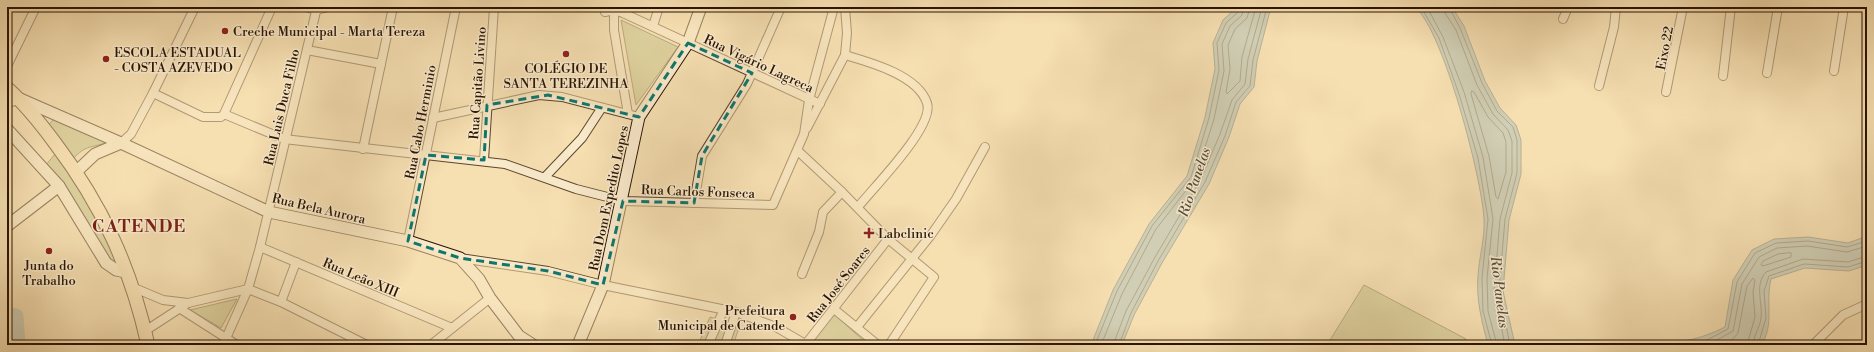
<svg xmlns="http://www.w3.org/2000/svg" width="1874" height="352" font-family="'Libre Bodoni',serif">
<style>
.green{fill:#c2c087;stroke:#766a44}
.water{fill:#a2bab8;stroke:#72786e}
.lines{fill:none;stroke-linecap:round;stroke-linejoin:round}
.shore{stroke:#66675c;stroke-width:1}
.river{stroke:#a2bab8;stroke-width:15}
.street-casing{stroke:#5d472c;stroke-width:10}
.secondary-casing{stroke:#2a1400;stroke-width:13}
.primary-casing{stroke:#2a1400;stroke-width:15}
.street{stroke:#f9eacc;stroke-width:8}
.secondary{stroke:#f9eacc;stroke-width:11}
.primary{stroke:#f6dfb1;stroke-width:13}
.marked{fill:none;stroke:#0f766e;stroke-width:3;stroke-dasharray:8 5;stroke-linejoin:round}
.poi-dot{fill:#8f2418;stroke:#f9eacc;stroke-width:1.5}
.labels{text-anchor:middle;stroke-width:3;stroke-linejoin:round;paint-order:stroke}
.poi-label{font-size:13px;fill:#2a1400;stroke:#f9eacc;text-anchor:start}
.street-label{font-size:13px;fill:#2a1400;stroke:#f9eacc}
.water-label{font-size:14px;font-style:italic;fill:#544e40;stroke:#f9eacc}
.district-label{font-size:17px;font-weight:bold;letter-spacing:1px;fill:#7a1f14;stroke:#f9eacc}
</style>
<rect width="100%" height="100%" fill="#f6dfb1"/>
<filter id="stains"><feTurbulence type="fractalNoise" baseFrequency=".005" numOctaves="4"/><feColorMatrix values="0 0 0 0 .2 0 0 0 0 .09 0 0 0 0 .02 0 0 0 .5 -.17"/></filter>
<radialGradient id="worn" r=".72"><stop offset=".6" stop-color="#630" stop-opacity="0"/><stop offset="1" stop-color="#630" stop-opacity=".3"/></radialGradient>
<g class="green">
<path d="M621 20 678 47 636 105Z"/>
<path d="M56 117 110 141C92 149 87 143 72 160L46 127Z"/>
<path d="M55 154C81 187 100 222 116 261L109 262 46 165Z"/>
<path d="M1364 285 1466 339 1462 345H1327Z"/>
<path d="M237 299 221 328 190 310Z"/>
<path d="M833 313 865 342 863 345 810 344Z"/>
<path d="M710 317 740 325 733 345H698Z"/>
</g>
<g class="water">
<path d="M1236 7H1271L1257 61 1254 87 1240 104 1229 137 1209 184 1162 263 1134 315 1122 345H1091L1113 290 1149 224 1187 176 1205 117 1215 69 1213 43 1223 20 1234 10Z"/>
<path d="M1415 7H1452L1464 26 1485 81 1500 108 1516 125 1521 140V174L1509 220 1503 291 1515 345H1488C1482 322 1476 300 1478 276 1479 258 1485 238 1484 219 1482 179 1444 32 1415 7Z"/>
<path d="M1867 236V265L1849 271 1805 268 1771 279C1765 302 1775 325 1761 345H1635C1647 340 1660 342 1673 342 1692 341 1709 335 1725 327L1733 280 1752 250 1774 239 1808 237 1848 243Z"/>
</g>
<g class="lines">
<g class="shore">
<path d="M1250 7 1247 18 1235 29 1228 45 1230 69 1226 92 1227 94 1240 81 1242 57 1256 7"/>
<path d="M1421 7 1439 38 1459 94 1478 158 1488 219 1482 278 1483 311 1492 345"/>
<path d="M1427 7 1443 37 1464 92 1483 157 1493 219 1487 278 1488 311 1497 345"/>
<path d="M1444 7 1445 13 1456 30 1477 85 1493 114 1508 130 1512 141V173L1500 219 1494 291 1505 345"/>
<path d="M1449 7 1460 28 1482 83 1497 111 1513 127 1517 140V173L1505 219 1499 291 1510 345"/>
<path d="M1472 91 1474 92 1488 117 1503 133 1506 142V172L1498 199 1496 197 1489 156 1471 94Z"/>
<path d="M1791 253V257L1763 266 1761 265 1763 261 1778 254Z"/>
<path d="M1095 345 1117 291 1152 226 1191 177 1209 118 1219 70 1217 43 1226 23 1237 13 1239 7"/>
<path d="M1101 345 1122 294 1156 229 1195 179 1214 119 1224 71 1222 44 1230 26 1242 15 1244 7"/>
<path d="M1113 345 1126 311 1154 259 1201 179 1220 134 1232 100 1245 84 1248 59 1262 7"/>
<path d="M1119 345 1131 313 1158 261 1205 182 1225 136 1236 102 1250 86 1253 60 1267 7"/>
<path d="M1680 345 1707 340 1728 329 1737 282 1755 253 1776 243 1808 241 1847 247 1867 241"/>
<path d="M1708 345 1733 331 1742 284 1759 257 1777 248 1807 246 1847 252 1867 246"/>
<path d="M1722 345 1733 339 1738 333 1747 286 1753 278 1755 280 1753 292 1755 317 1747 345"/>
<path d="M1753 345C1753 336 1760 328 1761 318 1763 303 1754 285 1766 272L1803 259 1848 262 1867 256"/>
<path d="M1758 345 1766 318 1764 291 1769 276 1804 264 1848 267 1867 261"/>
</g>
<path class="river" d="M7 314 16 316 18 345"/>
<defs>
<g id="street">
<path d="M306 7 316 10 328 7"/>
<path d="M614 7V30L628 114"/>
<path d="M605 12 614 10 623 13 820 104"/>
<path d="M1563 19 1568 7"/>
<path d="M653 26 659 7"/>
<path d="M307 50 381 64"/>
<path d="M845 55C869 62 918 75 927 103 935 126 873 188 858 207"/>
<path d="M7 66 36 7"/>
<path d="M1834 71 1844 7"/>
<path d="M1767 73 1778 7"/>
<path d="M1723 76 1731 7"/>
<path d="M1599 86 1614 27 1616 7"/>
<path d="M1666 92 1683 7"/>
<path d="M153 93 203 117H221L224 114 272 7"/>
<path d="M224 114 284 139 505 164 576 189 623 201 773 205 804 134 809 100 834 7"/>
<path d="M433 118 539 95 562 97 639 117"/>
<path d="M807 128 845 55 847 33 845 7"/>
<path d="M121 143 131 134 153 93 195 7"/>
<path d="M363 149 393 7"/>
<path d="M798 151 842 192 888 239 934 277 889 345"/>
<path d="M484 160 494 7"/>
<path d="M545 177 582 138 601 109"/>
<path d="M694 203 702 156 747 84 781 7"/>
<path d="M408 241 456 7"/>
<path d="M260 247 452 328"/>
<path d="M460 258 548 271 603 285 736 312 776 327 807 345"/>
<path d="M802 274 819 232 823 212 842 192"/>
<path d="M132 287 163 300 188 303"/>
<path d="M248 289 281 302 367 345"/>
<path d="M281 302 296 262"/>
<path d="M179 308 237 345"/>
<path d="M834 309 878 345"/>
<path d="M857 327 931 235 956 199 985 147"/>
<path d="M145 331 188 303 248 289"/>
<path d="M223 345 248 289 260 247 317 7"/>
<path d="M431 345 490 298"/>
<path d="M708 345 724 309"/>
<path d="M725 345 736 312"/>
<path d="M805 345 888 239"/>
<path d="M1813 345 1843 315 1867 304"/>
</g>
<g id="secondary">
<path d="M7 102 18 98 121 143 269 212 408 241 460 258 479 279 490 298 519 336 533 345"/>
<path d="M7 129 59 186 106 263 116 270 126 272"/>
<path d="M77 171 95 154 121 143"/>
<path d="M7 226 59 186"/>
<path d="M578 345 603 285 639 117 688 43 701 7"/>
</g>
<path id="primary" d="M7 88C25 104 41 124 55 143 102 205 131 268 148 345"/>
</defs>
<use href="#street" class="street-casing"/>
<use href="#secondary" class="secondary-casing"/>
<use href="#primary" class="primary-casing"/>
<use href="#street" class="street"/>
<use href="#secondary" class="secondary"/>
<use href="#primary" class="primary"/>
</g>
<path d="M0 0H1874V352H0ZM688 43 752 73 702 156 694 203 623 201 603 285 548 271 460 258 408 241 426 155 484 160 487 105 548 95 639 117Z" fill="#f6dfb1" fill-opacity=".55" fill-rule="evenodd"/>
<path class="marked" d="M688 43 752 73 702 156 694 203 623 201 603 285 548 271 460 258 408 241 426 155 484 160 487 105 548 95 639 117Z"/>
<g class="poi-dot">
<circle cx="225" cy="31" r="4"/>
<circle cx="566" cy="54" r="4"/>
<circle cx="106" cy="59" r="4"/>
<path d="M867 227h4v4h4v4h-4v4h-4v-4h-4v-4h4z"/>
<circle cx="49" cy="251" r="4"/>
<circle cx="793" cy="317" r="4"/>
</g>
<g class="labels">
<g class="poi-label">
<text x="233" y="36">Creche Municipal - Marta Tereza</text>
<text x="114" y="57">ESCOLA ESTADUAL<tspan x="114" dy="15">- COSTA AZEVEDO</tspan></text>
<text x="566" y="73" text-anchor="middle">COLÉGIO DE<tspan x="566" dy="15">SANTA TEREZINHA</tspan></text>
<text x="878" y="238">Labclinic</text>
<text x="49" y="270" text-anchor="middle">Junta do<tspan x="49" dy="15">Trabalho</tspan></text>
<text x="785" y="315" text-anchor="end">Prefeitura<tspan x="785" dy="15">Municipal de Catende</tspan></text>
</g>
<g class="street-label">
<text transform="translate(1664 48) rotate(-79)" y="5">Eixo 22</text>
<text transform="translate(759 63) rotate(25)" y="5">Rua Vigário Lagreca</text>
<text transform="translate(477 83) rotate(-86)" y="5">Rua Capitão Livino</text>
<text transform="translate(281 107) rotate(-77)" y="5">Rua Luis Duca Filho</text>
<text transform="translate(420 122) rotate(-79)" y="5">Rua Cabo Herminio</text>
<text transform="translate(698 191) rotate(2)" y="5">Rua Carlos Fonseca</text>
<text transform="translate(608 198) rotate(-78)" y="5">Rua Dom Expedito Lopes</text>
<text transform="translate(319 208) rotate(13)" y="5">Rua Bela Aurora</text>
<text transform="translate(361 277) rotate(23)" y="5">Rua Leão XIII</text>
<text transform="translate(838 284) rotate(-52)" y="5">Rua José Soares</text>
</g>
<g class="water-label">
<text transform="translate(1194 182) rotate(-71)" y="5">Rio Panelas</text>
<text transform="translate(1500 292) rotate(83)" y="5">Rio Panelas</text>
</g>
<g class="district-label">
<text x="139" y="232">CATENDE</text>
</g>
</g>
<rect width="1874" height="352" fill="none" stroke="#f6dfb1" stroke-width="24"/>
<rect x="8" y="8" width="1858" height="336" fill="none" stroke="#2a1400" stroke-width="2"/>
<rect x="12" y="12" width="1850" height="328" fill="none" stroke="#2a1400"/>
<rect width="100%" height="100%" filter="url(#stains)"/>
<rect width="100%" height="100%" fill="url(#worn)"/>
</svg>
